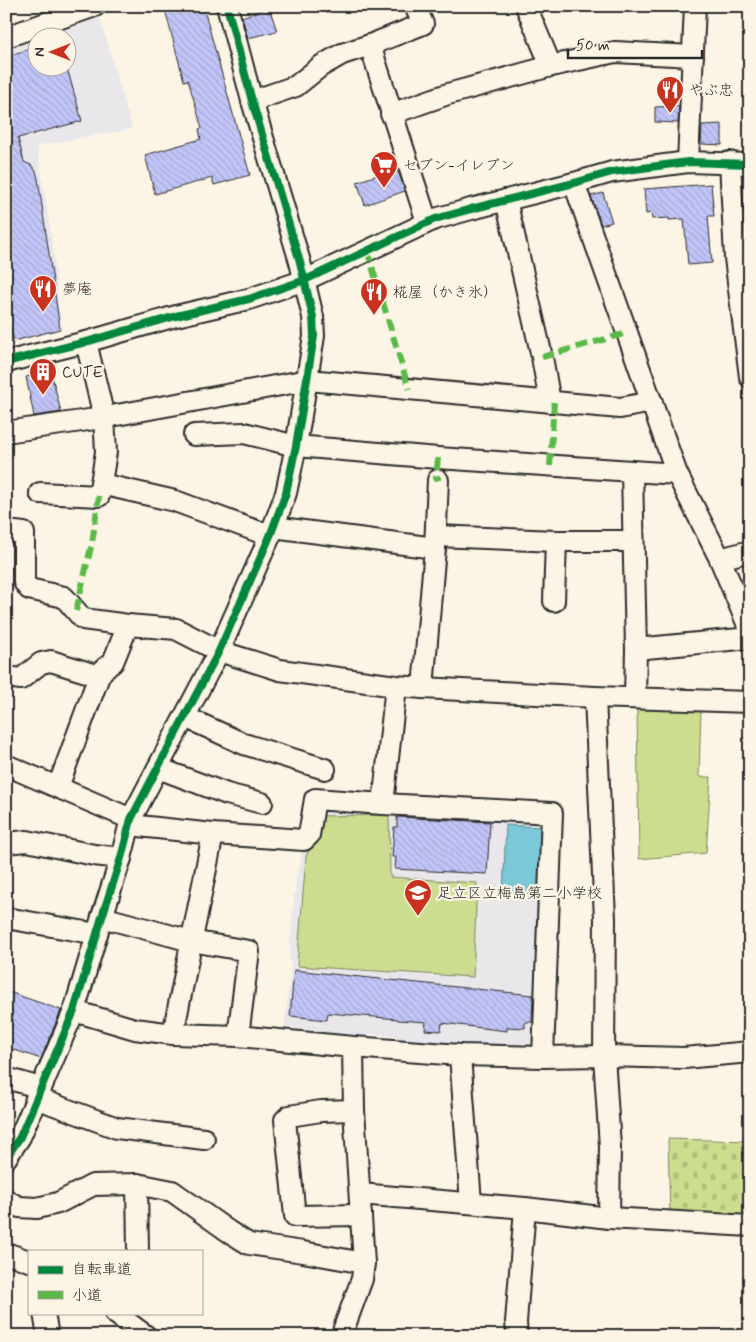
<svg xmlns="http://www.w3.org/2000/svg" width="756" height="1342" font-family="Mynerve,'Klee One',sans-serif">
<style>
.built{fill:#eae7ea;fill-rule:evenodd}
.cemetery{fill:url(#cemetery-stones);stroke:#7c845e}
.green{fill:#cddd90;stroke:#7c845e}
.water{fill:#7ac8d8;stroke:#5a8993}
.building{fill:url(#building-back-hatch);stroke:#2b2b2b}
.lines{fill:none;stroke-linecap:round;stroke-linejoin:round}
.minor-casing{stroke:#2b2b2b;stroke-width:24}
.minor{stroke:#fcf5e5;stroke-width:20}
.quiet{stroke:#58b947;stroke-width:6;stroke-dasharray:12 6;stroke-linecap:butt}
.cycleway-casing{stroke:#fcf5e5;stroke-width:11}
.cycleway{stroke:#00873e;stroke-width:8}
.labels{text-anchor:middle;stroke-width:4.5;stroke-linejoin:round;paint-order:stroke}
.poi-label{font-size:15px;fill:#2b2b2b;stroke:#fcf5e5;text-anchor:start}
</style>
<defs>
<pattern id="cemetery-stones" width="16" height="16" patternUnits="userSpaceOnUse" patternTransform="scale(1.25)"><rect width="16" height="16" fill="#cddd90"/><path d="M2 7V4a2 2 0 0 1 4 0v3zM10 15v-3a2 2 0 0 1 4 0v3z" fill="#b0be7c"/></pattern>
<pattern id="building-back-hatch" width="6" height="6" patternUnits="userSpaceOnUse" patternTransform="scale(1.25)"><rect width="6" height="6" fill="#c1c5f7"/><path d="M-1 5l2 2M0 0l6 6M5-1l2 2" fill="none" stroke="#a6a9d4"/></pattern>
</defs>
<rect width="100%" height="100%" fill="#fcf5e5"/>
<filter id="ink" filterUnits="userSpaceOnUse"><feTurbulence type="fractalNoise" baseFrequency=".02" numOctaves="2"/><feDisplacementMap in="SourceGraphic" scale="10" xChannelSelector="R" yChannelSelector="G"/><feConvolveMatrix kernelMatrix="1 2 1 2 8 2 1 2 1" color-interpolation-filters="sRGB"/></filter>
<g filter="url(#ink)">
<g class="built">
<path d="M100 17 132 129 37 146 53 246 61 329 6 344V45ZM38 38H68V68H38Z"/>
<path d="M319 805 548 818 539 1046 479 1047 396 1041 397 1036 371 1034 370 1038 284 1030 291 966 289 958 296 876 299 870 303 844Z"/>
</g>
<path class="cemetery" d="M668 1139 750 1141V1218L670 1215Z"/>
<g class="green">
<path d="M637 706 701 707 699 777H711L706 853 639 859Z"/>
<path d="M389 815 390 877 477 883 473 977 297 966 306 857 321 816Z"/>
</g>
<path class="water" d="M506 825 541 827 538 895 503 893Z"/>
<g class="building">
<path d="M164 6H203L250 175 214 185 212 178 155 194 145 155 201 139 199 129 202 128 188 80 184 81Z"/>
<path d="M269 7 277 31 248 38 242 17Z"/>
<path d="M38 47V68H67L82 121 18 138 24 162 31 165 36 171 38 179 60 329 14 341 6 310V56Z"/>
<path d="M679 106 678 123 655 122V107Z"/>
<path d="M722 124V145L701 144 702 125Z"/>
<path d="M397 168 405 191 365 205 357 182Z"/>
<path d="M711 184 714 216H708L712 263 688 265 684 219 669 220V218L652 219 651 213 646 214 644 189Z"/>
<path d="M603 193 612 222 601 225 591 196Z"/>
<path d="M51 372 61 412 34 416 26 377Z"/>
<path d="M397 817 490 822 487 874 395 869 396 857H392L394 827H397Z"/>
<path d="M294 970 533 995 532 1022H525V1028L507 1027V1031L442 1023 441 1031 425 1030 426 1022 398 1020V1019L328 1013 327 1020 290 1016Z"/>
<path d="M6 991 61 1010 41 1059 6 1047Z"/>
</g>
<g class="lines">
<defs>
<g id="minor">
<path d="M526 6 551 66"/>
<path d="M6 37 95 6"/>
<path d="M370 45 427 222"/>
<path d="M252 101 296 86 321 66 342 54 370 45 423 24 415 6"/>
<path d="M391 114 448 94 551 66 615 52 693 56"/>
<path d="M688 162 695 6"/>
<path d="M730 162 735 258 750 377"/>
<path d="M574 183 677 474 720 559 750 630"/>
<path d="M506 200 542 357 550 402"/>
<path d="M6 362 86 342 176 316 249 299 305 280 435 219 471 209 574 183 612 172 688 162 750 164"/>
<path d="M6 432 95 419 308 380 620 408 652 402"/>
<path d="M194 435 244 433 296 446 438 458 677 474"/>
<path d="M632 472 636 649 635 698"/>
<path d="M101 484 175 501 270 536"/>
<path d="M40 493 99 496 106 452 104 417 86 342"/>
<path d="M273 527 435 548"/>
<path d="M6 531 24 533V582L29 589 64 597 83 619 128 625 176 629 219 651 280 670 396 686 423 688 595 697 750 702"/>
<path d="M436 536 556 541H633"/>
<path d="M720 559 750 551"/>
<path d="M554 601 556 541"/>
<path d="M636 649 750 638"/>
<path d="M6 677 21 679 41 663 51 661 99 676"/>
<path d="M423 688 435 548 438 480"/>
<path d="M595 697 605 919 604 1056 610 1147 609 1218"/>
<path d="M185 717 244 744 325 769"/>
<path d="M6 765 131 819 139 826 213 834 304 840 309 835 315 799 383 804 552 813 543 1057"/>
<path d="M158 768 227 794 262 803"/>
<path d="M58 787 99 676 104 669 113 662 128 625"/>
<path d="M383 804 396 686"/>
<path d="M6 843 27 841 94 855 121 858"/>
<path d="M102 917 191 941 249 951 238 1036"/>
<path d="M6 918 97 934"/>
<path d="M74 1011 135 1029 173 1034 238 1036 353 1047 460 1055 543 1057 604 1056 684 1058 750 1052"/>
<path d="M173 1034 213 834"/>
<path d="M460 1055 471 1203"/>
<path d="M6 1078 41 1088"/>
<path d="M36 1098 117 1128 204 1139"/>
<path d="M354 1110 321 1111 289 1116 285 1120 295 1216 361 1215"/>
<path d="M6 1158 20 1137 74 1011 102 917 121 858 131 819 219 651 270 536 286 493 296 446 314 336 313 317 300 262 252 101 227 6"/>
<path d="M137 1184 138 1251"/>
<path d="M360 1194 525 1208 609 1218 750 1226"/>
<path d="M6 1200 19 1207 37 1208 58 1203 93 1185 137 1184 172 1191 228 1231 249 1244 303 1252 364 1263"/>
<path d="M6 1253 29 1261"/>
<path d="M44 1313 48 1336"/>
<path d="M115 1313 146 1336"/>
<path d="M342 1336 344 1328 362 1279 364 1263 354 1110 353 1047"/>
<path d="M517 1336 516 1322 525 1208"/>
</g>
</defs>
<use href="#minor" class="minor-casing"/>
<use href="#minor" class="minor"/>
<g class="quiet">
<path d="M367 250 409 389"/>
<path d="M542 357 627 333"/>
<path d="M438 458 436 478H438V480"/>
<path d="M550 466 554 402"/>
<path d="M76 611 92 543 99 496"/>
</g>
<defs>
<g id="cycleway">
<path d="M6 362 86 342 176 316 249 299 305 280 435 219 471 209 574 183 612 172 688 162 750 164"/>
<path d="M6 1158 20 1137 74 1011 102 917 121 858 131 819 219 651 270 536 286 493 296 446 314 336 313 317 300 262 252 101 227 6"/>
</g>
</defs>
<use href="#cycleway" class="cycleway-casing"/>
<use href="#cycleway" class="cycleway"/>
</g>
</g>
<defs>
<symbol id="restaurant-pin" viewBox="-11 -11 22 30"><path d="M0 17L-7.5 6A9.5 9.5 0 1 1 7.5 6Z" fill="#c8321e" stroke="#fcf5e5"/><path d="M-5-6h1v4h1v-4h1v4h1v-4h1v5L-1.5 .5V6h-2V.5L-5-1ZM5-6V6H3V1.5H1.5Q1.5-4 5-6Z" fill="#fff"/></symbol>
<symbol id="supermarket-pin" viewBox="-11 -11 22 30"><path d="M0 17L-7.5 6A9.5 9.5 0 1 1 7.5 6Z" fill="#c8321e" stroke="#fcf5e5"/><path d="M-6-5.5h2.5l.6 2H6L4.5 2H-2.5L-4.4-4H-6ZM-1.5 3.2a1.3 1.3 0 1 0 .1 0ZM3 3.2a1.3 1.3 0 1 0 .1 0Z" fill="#fff"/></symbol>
<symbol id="building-pin" viewBox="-11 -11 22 30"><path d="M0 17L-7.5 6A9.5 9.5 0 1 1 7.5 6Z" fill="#c8321e" stroke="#fcf5e5"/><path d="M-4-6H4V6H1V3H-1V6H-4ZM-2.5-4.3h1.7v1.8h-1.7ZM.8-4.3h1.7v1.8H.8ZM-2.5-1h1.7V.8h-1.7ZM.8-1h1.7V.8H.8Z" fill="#fff"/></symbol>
<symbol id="school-pin" viewBox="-11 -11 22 30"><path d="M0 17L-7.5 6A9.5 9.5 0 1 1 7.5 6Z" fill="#c8321e" stroke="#fcf5e5"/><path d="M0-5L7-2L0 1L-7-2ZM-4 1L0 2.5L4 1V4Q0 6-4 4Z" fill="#fff"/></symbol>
</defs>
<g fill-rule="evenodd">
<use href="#restaurant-pin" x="654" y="74" width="32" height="43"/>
<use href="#supermarket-pin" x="368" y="149" width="32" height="43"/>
<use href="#restaurant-pin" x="27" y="273" width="32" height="43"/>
<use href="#restaurant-pin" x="358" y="276" width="32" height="43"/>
<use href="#building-pin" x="27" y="356" width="32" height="43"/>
<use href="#school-pin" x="402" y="877" width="32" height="43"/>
</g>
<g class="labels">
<g class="poi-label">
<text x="689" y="95">やぶ忠</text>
<text x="403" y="170">セブン-イレブン</text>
<text x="62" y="294">夢庵</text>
<text x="393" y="297">椛屋（かき氷）</text>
<text x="62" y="377">CUTE</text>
<text x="437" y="898">足立区立梅島第二小学校</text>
</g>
</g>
<rect width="756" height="1342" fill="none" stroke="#fcf5e5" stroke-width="25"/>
<rect x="12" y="12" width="731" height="1317" fill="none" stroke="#2b2b2b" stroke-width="2" filter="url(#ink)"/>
<rect x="28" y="1250" width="175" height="65" fill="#fcf5e5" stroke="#a8a49b"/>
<rect x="38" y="1266" width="25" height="8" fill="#00873e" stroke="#a8a49b"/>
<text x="72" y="1274" font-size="15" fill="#2b2b2b">自転車道</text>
<rect x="38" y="1291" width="25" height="8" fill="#58b947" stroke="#a8a49b"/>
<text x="72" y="1300" font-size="15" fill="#2b2b2b">小道</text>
<g transform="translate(52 52) rotate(270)"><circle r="24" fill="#fcf5e5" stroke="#a8a49b"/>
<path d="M0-4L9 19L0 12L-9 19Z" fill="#c8321e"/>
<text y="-8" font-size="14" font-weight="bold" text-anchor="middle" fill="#2b2b2b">N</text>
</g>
<path d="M568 50v8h134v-8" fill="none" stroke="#2b2b2b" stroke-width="2.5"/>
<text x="576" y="50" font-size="15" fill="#2b2b2b" stroke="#fcf5e5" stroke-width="4" paint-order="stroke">50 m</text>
</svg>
